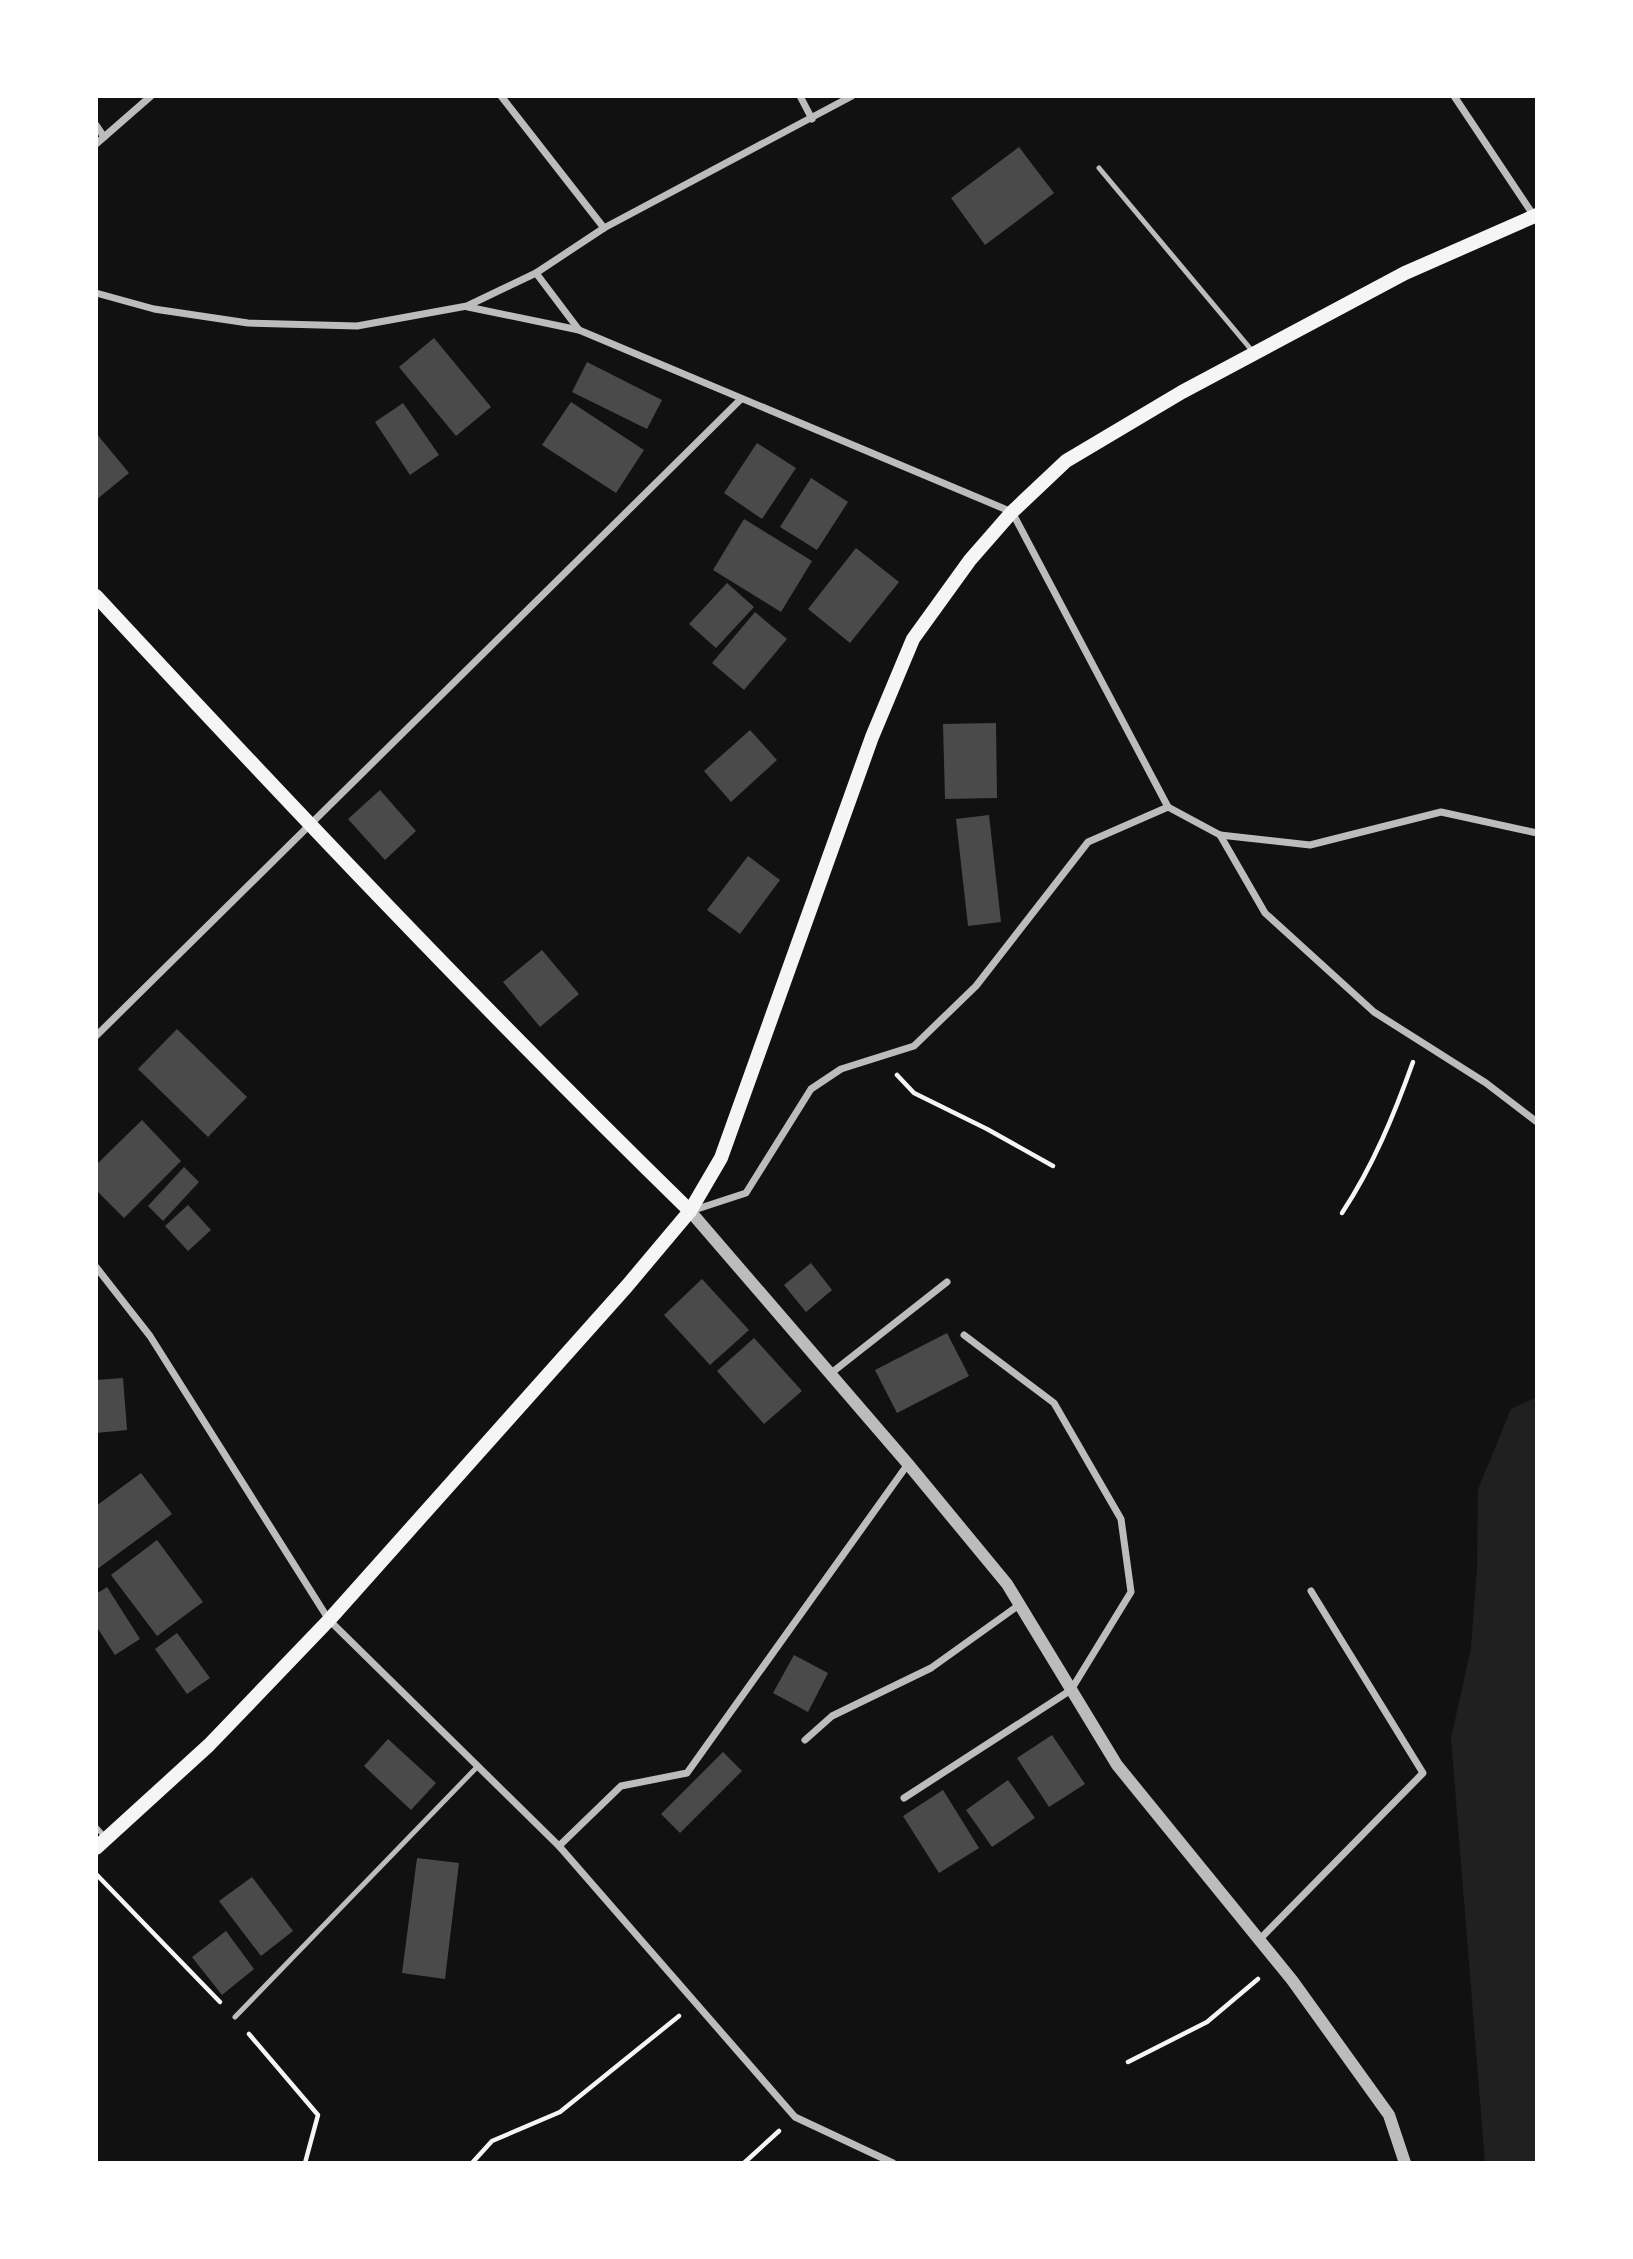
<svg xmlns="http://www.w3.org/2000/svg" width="1633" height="2259" font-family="Roboto,sans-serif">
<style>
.green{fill:#202020}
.building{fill:#4a4a4a}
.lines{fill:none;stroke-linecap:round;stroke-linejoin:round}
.path{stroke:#f5f5f5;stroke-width:4.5}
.service{stroke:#bcbcbc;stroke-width:5}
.minor{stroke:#bcbcbc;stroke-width:7}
.tertiary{stroke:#bcbcbc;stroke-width:12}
.secondary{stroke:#f5f5f5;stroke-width:14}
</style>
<rect width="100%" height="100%" fill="#111"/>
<path class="green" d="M1537 1397V2163H1485L1451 1738 1471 1648 1477 1568 1478 1489 1511 1409Z"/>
<g class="building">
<path d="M1019 147 1054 193 985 245 951 198Z"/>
<path d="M434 338 491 407 456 436 399 367Z"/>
<path d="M587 362 662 400 647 429 572 392Z"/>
<path d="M571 402 644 450 616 493 542 445Z"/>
<path d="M403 403 439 455 410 475 375 422Z"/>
<path d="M96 433 129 473 96 500Z"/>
<path d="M757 443 796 468 762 519 724 493Z"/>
<path d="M811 478 848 502 817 550 780 527Z"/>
<path d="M744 519 812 561 781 612 713 570Z"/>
<path d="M856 548 899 582 850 643 808 609Z"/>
<path d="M727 583 754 607 716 648 689 624Z"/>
<path d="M755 612 787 639 744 690 712 663Z"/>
<path d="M996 723 997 798 945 799 943 724Z"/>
<path d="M750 730 777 760 731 802 704 771Z"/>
<path d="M380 790 416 831 385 860 348 819Z"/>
<path d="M989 815 1001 922 968 926 956 819Z"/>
<path d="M748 856 780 880 740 934 707 910Z"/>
<path d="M542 950 579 994 540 1027 503 982Z"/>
<path d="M177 1029 247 1097 208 1137 138 1069Z"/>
<path d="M142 1120 181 1161 124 1218 96 1190V1165Z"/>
<path d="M184 1167 199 1182 163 1221 148 1206Z"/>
<path d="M188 1205 211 1230 188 1251 165 1226Z"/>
<path d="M811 1263 832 1290 806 1312 784 1285Z"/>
<path d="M702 1279 749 1330 710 1365 664 1315Z"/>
<path d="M947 1333 969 1376 897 1413 875 1370Z"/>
<path d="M754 1338 802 1391 764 1424 717 1371Z"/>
<path d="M123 1378 127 1430 96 1433V1380Z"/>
<path d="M141 1473 172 1514 96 1570V1506Z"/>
<path d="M157 1540 203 1602 157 1636 111 1575Z"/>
<path d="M107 1587 140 1639 115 1655 96 1626V1594Z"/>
<path d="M177 1633 210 1678 187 1694 155 1649Z"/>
<path d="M794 1655 828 1673 808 1712 773 1693Z"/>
<path d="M1052 1735 1085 1784 1049 1807 1017 1758Z"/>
<path d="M388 1739 436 1783 411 1810 364 1766Z"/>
<path d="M723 1752 742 1771 680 1833 661 1814Z"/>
<path d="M1008 1780 1035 1818 992 1847 966 1810Z"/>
<path d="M943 1790 979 1848 939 1873 903 1816Z"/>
<path d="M417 1858 459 1863 445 1979 402 1973Z"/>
<path d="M252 1877 293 1931 261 1956 219 1901Z"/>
<path d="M226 1931 254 1969 222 1995 192 1957Z"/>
</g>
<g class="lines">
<g class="path">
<path d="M897 1075 914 1093 987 1129 1053 1166"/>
<path d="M1342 1213C1373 1166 1394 1115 1413 1062"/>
<path d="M97 1875 220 2002"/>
<path d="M249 2034 318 2115 305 2163"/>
<path d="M1128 2062 1207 2022 1258 1979"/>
<path d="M472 2163 492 2141 560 2112 679 2016"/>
<path d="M744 2163 779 2131"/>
</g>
<g class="service">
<path d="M1099 168 1254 353"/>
<path d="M96 1827 106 1838"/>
<path d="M235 2017 478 1766"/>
</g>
<g class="minor">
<path d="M501 96 604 228"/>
<path d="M800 96 812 119"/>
<path d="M1454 96 1534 216"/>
<path d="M96 125 104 137"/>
<path d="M96 144 151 96"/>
<path d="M536 273 579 330 1012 512 1168 807 1220 835 1310 845 1441 812 1537 833"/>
<path d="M96 293 154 309 248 323 357 326 467 306 536 273 604 228 852 96"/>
<path d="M468 307 579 330"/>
<path d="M1220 835 1265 913 1374 1012 1486 1083 1537 1122"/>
<path d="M96 1036 741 399"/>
<path d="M691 1211 746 1193 811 1089 841 1069 914 1046 976 986 1088 842 1168 807"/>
<path d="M96 1267 150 1336 329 1620 559 1846 795 2117 893 2163"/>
<path d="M830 1374 947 1282"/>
<path d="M805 1740 832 1716 931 1668 1019 1605"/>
<path d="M904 1798 1071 1690 1131 1592 1121 1519 1054 1403 964 1335"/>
<path d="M559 1846 621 1786 687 1773 908 1464"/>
<path d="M1259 1940 1423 1773 1311 1591"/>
</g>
<path class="tertiary" d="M690 1211 908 1464 1007 1584 1117 1765 1292 1980 1389 2115 1405 2163"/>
<g class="secondary">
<path d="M96 596C290 805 486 1012 690 1211"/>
<path d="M96 1848 209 1745 329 1620 627 1286 690 1211 721 1158 872 737 913 639 970 560 1012 512 1066 461 1182 392 1405 273 1537 215"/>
</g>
</g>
<rect width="1633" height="2259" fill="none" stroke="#ffffff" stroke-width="196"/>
</svg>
